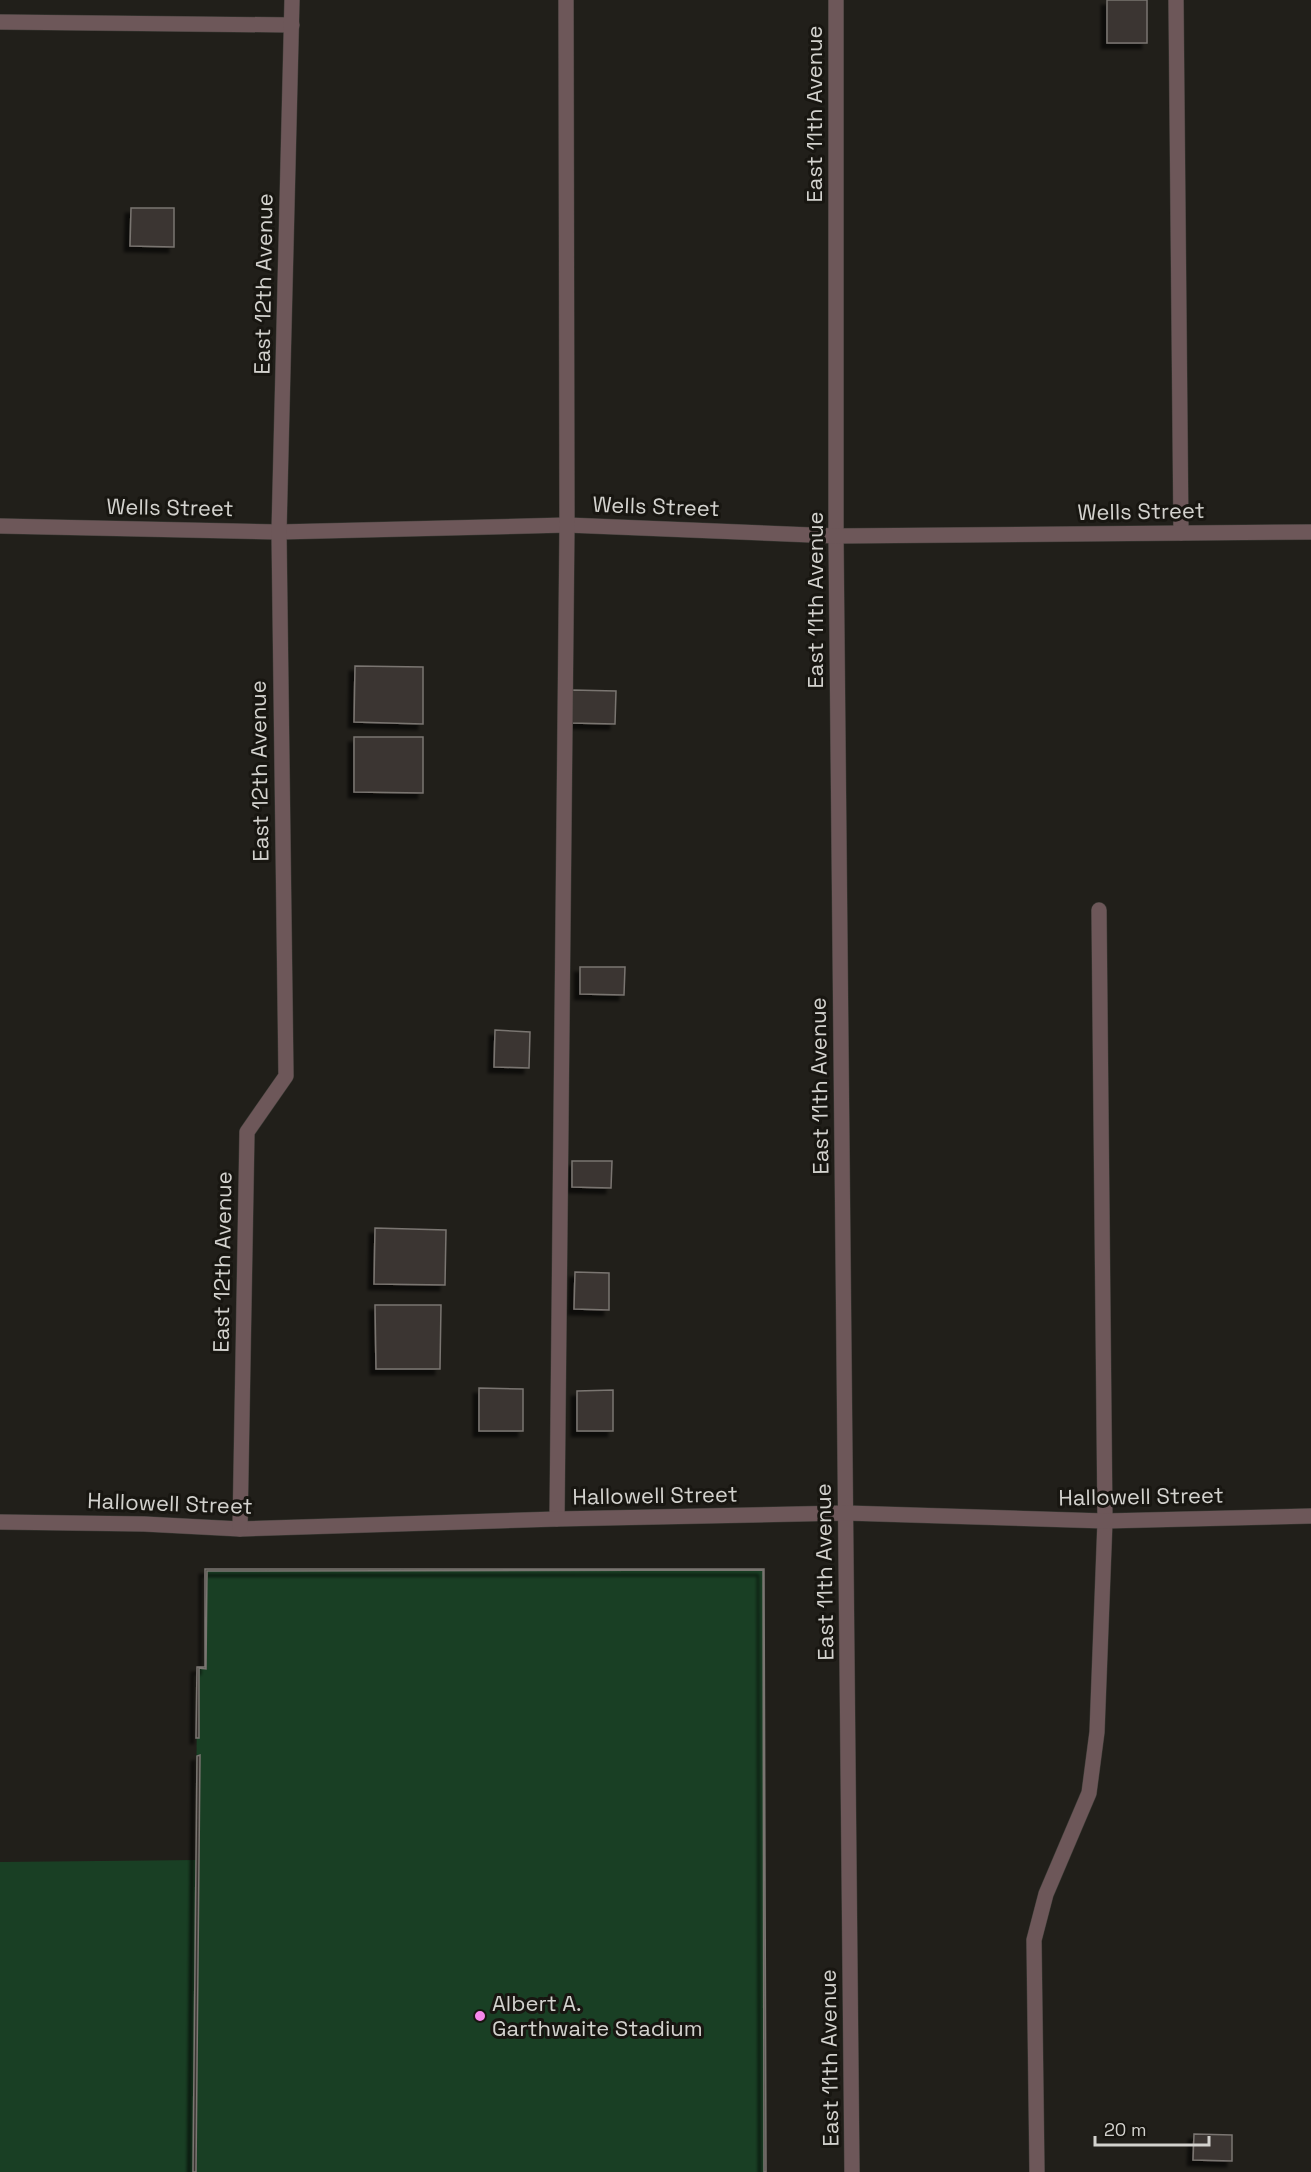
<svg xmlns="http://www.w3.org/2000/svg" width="1311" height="2172" font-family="'Space Grotesk',sans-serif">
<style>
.green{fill:#193f24}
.building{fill:#3b3632;stroke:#7a7571;stroke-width:1.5;filter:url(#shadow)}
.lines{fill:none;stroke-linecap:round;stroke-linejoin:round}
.lane-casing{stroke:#3d3c37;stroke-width:16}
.street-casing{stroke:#3d3c37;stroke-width:16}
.lane{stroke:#6d5759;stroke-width:15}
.street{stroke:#6d5759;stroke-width:15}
.poi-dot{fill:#f788eb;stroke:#181611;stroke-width:2}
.labels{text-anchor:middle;stroke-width:6;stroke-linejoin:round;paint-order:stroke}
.street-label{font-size:22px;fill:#d3d2ce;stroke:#181611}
.poi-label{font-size:22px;fill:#d3d2ce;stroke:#181611;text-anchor:start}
</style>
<defs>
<filter id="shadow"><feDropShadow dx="-5.5" dy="5.5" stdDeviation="1.5" flood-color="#0009"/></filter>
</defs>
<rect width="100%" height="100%" fill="#211f1a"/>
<path class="green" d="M205 1569H764L766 2172H0V1862L196 1860 197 1667H205L207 1618Z"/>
<g class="building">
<rect x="1107" y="0" width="40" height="43"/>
<path d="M131 208H174V247L130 246Z"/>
<path d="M355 666 423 667V724L354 722Z"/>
<path d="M572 690 616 691 615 724 571 723Z"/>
<path d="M354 737H423V793L354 792Z"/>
<path d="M580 967H625L624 995 580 994Z"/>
<path d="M495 1030 530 1032 529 1068 494 1067Z"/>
<path d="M572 1161H612L611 1188 572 1187Z"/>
<path d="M375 1228 446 1230 445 1285 374 1284Z"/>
<path d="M575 1272 609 1273V1310L574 1309Z"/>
<path d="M375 1305H441L440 1369H376Z"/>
<path d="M479 1388 523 1389V1431H479Z"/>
<path d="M613 1390V1431H577V1391Z"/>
<path d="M205 1569H764L766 2172H764L763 1570 207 1571 206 1669 199 1668V1738H196L197 1667H205Z"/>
<path d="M200 1755 196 2172H193L197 1756Z"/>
<path d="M1194 2134 1232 2135V2161L1193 2160Z"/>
</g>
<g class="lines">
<defs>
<path id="lane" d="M1037 2172 1034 1940 1046 1894 1089 1793 1097 1732 1105 1521"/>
<g id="street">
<path d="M836 0V536L852 2172"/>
<path d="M1176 0 1181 533"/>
<path d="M0 22 292 25"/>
<path d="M0 526 279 532 567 525 836 536 1311 532"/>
<path d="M1099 910 1105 1521"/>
<path d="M557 1519 567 525 566 0"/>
<path d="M0 1522 144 1524 240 1529 557 1519 846 1513 1105 1521 1311 1516"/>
<path d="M240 1529 247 1132 286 1076 279 532 292 0"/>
</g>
</defs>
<use href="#lane" class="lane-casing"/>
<use href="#street" class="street-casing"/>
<use href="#lane" class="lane"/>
<use href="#street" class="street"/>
</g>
<circle class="poi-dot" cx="480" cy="2016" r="6"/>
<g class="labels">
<g class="street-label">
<text transform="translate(814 114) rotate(-90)" y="8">East 11th Avenue</text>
<text transform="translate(263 284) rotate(-89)" y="8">East 12th Avenue</text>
<text transform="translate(656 506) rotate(2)" y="8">Wells Street</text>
<text transform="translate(170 507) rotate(1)" y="8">Wells Street</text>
<text transform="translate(1141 511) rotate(-1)" y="8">Wells Street</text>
<text transform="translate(815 600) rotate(-90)" y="8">East 11th Avenue</text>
<text transform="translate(259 771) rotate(-91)" y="8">East 12th Avenue</text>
<text transform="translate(819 1086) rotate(-91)" y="8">East 11th Avenue</text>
<text transform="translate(222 1262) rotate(-89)" y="8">East 12th Avenue</text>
<text transform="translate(655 1495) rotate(-1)" y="8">Hallowell Street</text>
<text transform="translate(1141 1496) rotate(-1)" y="8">Hallowell Street</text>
<text transform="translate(170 1503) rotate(2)" y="8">Hallowell Street</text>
<text transform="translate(824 1572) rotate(-91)" y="8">East 11th Avenue</text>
<text transform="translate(829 2058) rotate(-91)" y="8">East 11th Avenue</text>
</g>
<g class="poi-label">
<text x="492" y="2011">Albert A.<tspan x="492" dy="25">Garthwaite Stadium</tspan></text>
</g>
</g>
<path d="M1095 2136v9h114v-9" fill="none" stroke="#d3d2ce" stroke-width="3"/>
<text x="1104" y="2136" font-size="18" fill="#d3d2ce" stroke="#181611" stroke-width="4.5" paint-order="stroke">20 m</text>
</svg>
